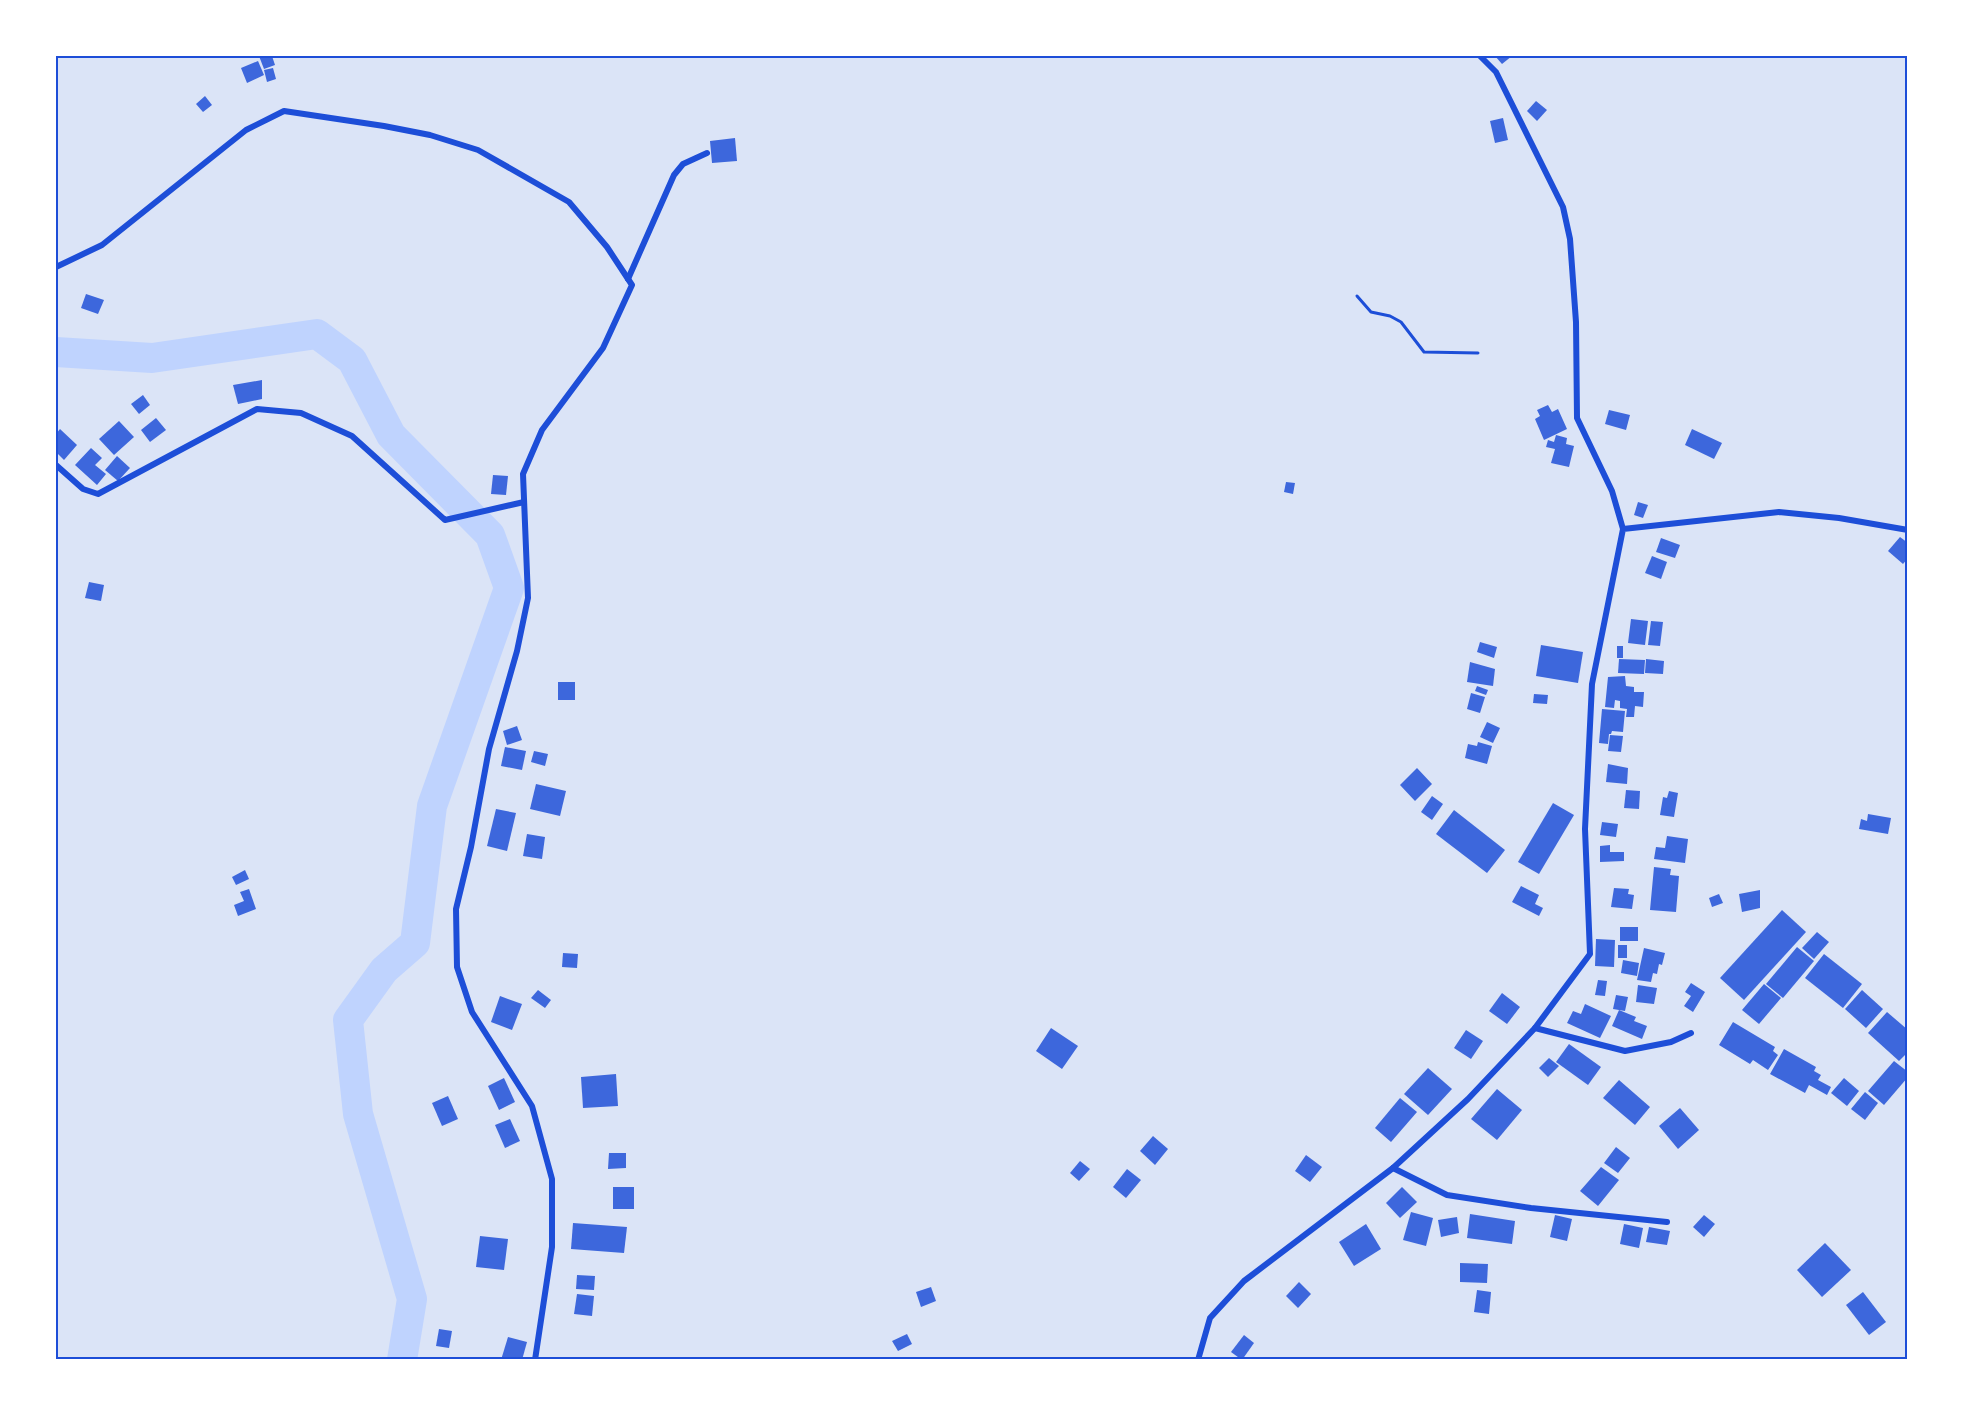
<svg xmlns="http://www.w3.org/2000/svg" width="1963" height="1415" font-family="Raleway,sans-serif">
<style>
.green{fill:#dbe4f7}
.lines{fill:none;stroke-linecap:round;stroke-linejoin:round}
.river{stroke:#bfd3fe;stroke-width:30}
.building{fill:#3d67dc}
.path{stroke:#1d4ed8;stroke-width:3}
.minor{stroke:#1d4ed8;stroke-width:6}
.neatline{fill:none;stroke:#1d4ed8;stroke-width:2}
</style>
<rect width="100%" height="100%" fill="#f2f2f2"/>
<rect class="green" x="56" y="56" width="1851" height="1303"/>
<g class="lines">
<path class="river" d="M56 352 152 358 317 334 352 360 391 435 490 535 509 588 432 806 415 943 384 970 348 1020 358 1114 412 1299 402 1360"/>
</g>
<g class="building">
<path d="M259 56H272L275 65 264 69Z"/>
<path d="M1495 56H1512L1502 64Z"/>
<path d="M258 61 264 75 247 83 241 68Z"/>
<path d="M273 68 276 79 267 82 264 70Z"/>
<path d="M205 96 212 105 203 112 196 104Z"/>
<path d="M1536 101 1547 110 1537 121 1527 111Z"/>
<path d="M1503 118 1508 140 1495 143 1490 121Z"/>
<path d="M735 138 737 161 712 163 710 141Z"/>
<path d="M86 294 104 300 98 314 81 308Z"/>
<path d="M262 380V399L238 404 233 385Z"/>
<path d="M143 395 150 405 139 414 131 404Z"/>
<path d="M1548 405 1552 412 1558 409 1567 429 1544 440 1535 419 1540 416 1537 410Z"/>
<path d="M1609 410 1630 415 1626 430 1605 424Z"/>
<path d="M156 418 166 430 150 442 141 430Z"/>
<path d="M119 421 134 437 114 455 99 439Z"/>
<path d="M60 429 77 445 64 460 56 452V434Z"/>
<path d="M1692 429 1722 443 1714 459 1685 445Z"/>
<path d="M1556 435 1567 438 1566 444 1574 446 1569 467 1551 463 1555 449 1546 447 1548 440 1554 442Z"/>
<path d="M91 448 102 458 95 465 106 474 97 485 75 465Z"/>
<path d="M117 456 130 468 118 481 105 470Z"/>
<path d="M493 475 508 476 506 495 491 494Z"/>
<path d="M1286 482 1295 483 1293 494 1284 492Z"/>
<path d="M1638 502 1648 505 1643 518 1634 515Z"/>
<path d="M1900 537 1908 543V558L1903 564 1888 551Z"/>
<path d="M1661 538 1680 545 1675 558 1656 552Z"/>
<path d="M1652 556 1667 562 1661 579 1645 573Z"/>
<path d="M89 582 104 585 101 601 85 598Z"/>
<path d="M1631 619 1648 621 1645 645 1628 643Z"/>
<path d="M1651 621 1663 622 1660 646 1648 645Z"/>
<path d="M1480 642 1497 647 1494 658 1477 652Z"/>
<path d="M1541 645 1583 652 1578 683 1536 676Z"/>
<rect x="1617" y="646" width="6" height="12"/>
<path d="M1619 659 1645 660 1644 674 1618 673Z"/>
<path d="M1646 659 1664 661 1663 674 1645 673Z"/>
<path d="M1470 662 1495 669 1493 686 1467 682Z"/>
<path d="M1625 676 1626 686 1634 687V692H1644L1643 707 1635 706 1634 717H1626L1627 709 1620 708V701L1615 700 1614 708 1605 707 1608 677Z"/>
<rect x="558" y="682" width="17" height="18"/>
<path d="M1477 686 1488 690 1486 695 1475 691Z"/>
<path d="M1471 693 1485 697 1480 713 1467 709Z"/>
<path d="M1534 694 1548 695 1547 704 1533 703Z"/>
<path d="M1602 709 1625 711 1623 732 1612 731 1611 734H1609L1608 744 1599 743Z"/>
<path d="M1487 722 1500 728 1493 743 1480 737Z"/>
<path d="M517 726 522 740 507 745 503 731Z"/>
<path d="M1610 735 1623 736 1621 752 1608 751Z"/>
<path d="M1478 742 1492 746 1487 764 1465 758 1468 744 1477 746Z"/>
<path d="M505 747 526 751 522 770 501 766Z"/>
<path d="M534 751 548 754 545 766 531 762Z"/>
<path d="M1608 764 1628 768 1627 784 1606 782Z"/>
<path d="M1417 768 1432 784 1415 801 1400 785Z"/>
<path d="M536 784 566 791 560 816 530 809Z"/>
<path d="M1626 790 1640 791 1639 809 1624 808Z"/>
<path d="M1669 791 1678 793 1674 817 1660 815 1663 797 1667 798Z"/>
<path d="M1432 796 1443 804 1432 820 1421 812Z"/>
<path d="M1553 803 1574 815 1539 874 1518 862Z"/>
<path d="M496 809 516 813 507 851 487 846Z"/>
<path d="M1454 810 1505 850 1487 873 1436 834Z"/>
<path d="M1868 814 1891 818 1888 834 1859 829 1861 819 1867 821Z"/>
<path d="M1602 822 1618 824 1616 837 1600 835Z"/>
<path d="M527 834 545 837 542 859 523 856Z"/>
<path d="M1667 836 1688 839 1685 863 1654 859 1656 847 1665 848Z"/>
<path d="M1610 845V852H1624V861L1600 862V846Z"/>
<path d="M1654 867 1671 869 1670 875 1679 876 1676 912 1650 910Z"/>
<path d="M245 870 249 879 236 885 232 877Z"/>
<path d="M1521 886 1539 895 1535 904 1543 908 1539 916 1512 902Z"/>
<path d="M1614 888 1629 889 1628 894 1634 895 1632 909 1611 907Z"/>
<path d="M249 889 256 909 238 916 234 905 244 901 240 892Z"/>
<path d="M1760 890V908L1742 912 1739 894Z"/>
<path d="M1719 894 1723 903 1712 907 1709 898Z"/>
<path d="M1782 910 1806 932 1744 1000 1720 978Z"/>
<rect x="1620" y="927" width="18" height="14"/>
<path d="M1817 932 1829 942 1814 959 1802 948Z"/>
<path d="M1596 939 1615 940 1614 967 1595 966Z"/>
<rect x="1618" y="945" width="9" height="13"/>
<path d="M1797 947 1814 961 1783 998 1766 984Z"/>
<path d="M1644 948 1665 953 1662 965 1659 964 1657 974 1653 973 1651 982 1637 980Z"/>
<path d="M563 953 578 954 577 968 562 967Z"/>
<path d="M1824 954 1862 984 1843 1008 1805 978Z"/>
<path d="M1623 960 1639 963 1637 976 1621 973Z"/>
<path d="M1598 980 1607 981 1605 996 1595 995Z"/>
<path d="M1691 983 1705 992 1693 1012 1684 1006 1691 996 1685 992Z"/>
<path d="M1764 984 1781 998 1759 1024 1742 1010Z"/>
<path d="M1638 985 1657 988 1654 1004 1636 1002Z"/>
<path d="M538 990 551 1000 545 1008 531 998Z"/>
<path d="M1862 990 1883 1009 1866 1028 1845 1009Z"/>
<path d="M1502 993 1520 1007 1507 1024 1489 1011Z"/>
<path d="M1616 995 1628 997 1625 1011 1613 1009Z"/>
<path d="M500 996 522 1004 512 1030 491 1022Z"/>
<path d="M1585 1004 1611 1016 1600 1038 1567 1023 1573 1011 1581 1014Z"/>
<path d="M1619 1010 1636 1017 1634 1021 1647 1026 1642 1039 1612 1026Z"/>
<path d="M1887 1012 1908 1030V1052L1899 1061 1868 1033Z"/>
<path d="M1733 1022 1775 1047 1773 1051 1778 1055 1768 1070 1753 1060 1750 1064 1719 1045Z"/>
<path d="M1051 1028 1078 1046 1062 1069 1036 1051Z"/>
<path d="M1466 1030 1483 1041 1471 1059 1454 1048Z"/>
<path d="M1569 1044 1601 1067 1588 1085 1556 1062Z"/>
<path d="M1784 1049 1816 1067 1814 1071 1821 1075 1818 1080 1831 1087 1827 1095 1809 1085 1805 1093 1770 1074Z"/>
<path d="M1549 1058 1559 1066 1548 1077 1539 1068Z"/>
<path d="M1894 1061 1908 1072V1077L1884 1105 1868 1091Z"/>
<path d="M1428 1068 1452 1089 1428 1115 1404 1094Z"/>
<path d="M616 1074 618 1106 583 1108 581 1077Z"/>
<path d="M504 1078 515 1102 499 1110 488 1086Z"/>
<path d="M1844 1078 1859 1091 1847 1106 1831 1093Z"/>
<path d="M1619 1080 1650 1107 1635 1125 1603 1098Z"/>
<path d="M1497 1089 1522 1110 1497 1140 1471 1119Z"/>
<path d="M1865 1092 1878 1103 1865 1120 1851 1109Z"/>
<path d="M448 1096 458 1119 442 1126 432 1103Z"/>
<path d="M1400 1098 1417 1112 1391 1142 1375 1128Z"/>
<path d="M1680 1108 1699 1130 1678 1149 1659 1126Z"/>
<path d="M510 1119 520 1141 505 1148 495 1125Z"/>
<path d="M1153 1136 1168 1149 1155 1165 1140 1151Z"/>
<path d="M1616 1147 1630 1158 1618 1173 1604 1163Z"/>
<path d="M609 1153H626V1168L608 1169Z"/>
<path d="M1306 1155 1322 1167 1310 1182 1295 1171Z"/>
<path d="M1080 1161 1090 1169 1079 1181 1070 1173Z"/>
<path d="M1601 1167 1619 1180 1598 1206 1580 1191Z"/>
<path d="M1127 1169 1141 1180 1126 1198 1113 1187Z"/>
<rect x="613" y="1187" width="21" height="22"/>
<path d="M1402 1187 1417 1202 1400 1218 1386 1203Z"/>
<path d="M1411 1212 1433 1218 1426 1246 1403 1240Z"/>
<path d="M1470 1214 1515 1221 1512 1244 1467 1238Z"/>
<path d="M1555 1215 1572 1219 1567 1241 1550 1237Z"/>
<path d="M1704 1215 1715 1224 1704 1237 1693 1227Z"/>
<path d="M1457 1217 1459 1233 1441 1237 1438 1220Z"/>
<path d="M573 1223 627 1227 624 1253 571 1249Z"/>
<path d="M1366 1224 1381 1249 1354 1266 1339 1242Z"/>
<path d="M1624 1224 1643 1228 1639 1248 1620 1244Z"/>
<path d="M1649 1227 1670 1231 1667 1245 1646 1242Z"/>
<path d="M480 1236 508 1239 504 1270 476 1267Z"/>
<path d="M1825 1243 1851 1270 1822 1297 1797 1270Z"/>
<path d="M1460 1263 1488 1264 1487 1283 1460 1282Z"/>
<path d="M577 1275 595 1276 594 1290 576 1289Z"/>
<path d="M1299 1282 1311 1294 1298 1308 1286 1296Z"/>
<path d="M931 1287 936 1301 921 1307 916 1292Z"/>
<path d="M1477 1290 1491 1292 1489 1314 1474 1312Z"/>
<path d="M1863 1292 1886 1322 1869 1335 1846 1305Z"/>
<path d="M577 1294 594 1296 592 1316 574 1314Z"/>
<path d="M439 1329 452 1331 449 1348 436 1346Z"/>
<path d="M907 1334 912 1344 898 1351 892 1341Z"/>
<path d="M1244 1335 1254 1343 1242 1360 1231 1352Z"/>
<path d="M508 1337 527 1342 522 1360H501Z"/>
</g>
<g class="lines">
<path class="path" d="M1357 296 1371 312 1390 316 1401 322 1424 352 1478 353"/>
<g class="minor">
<path d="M1480 56 1496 72 1563 207 1570 239 1576 322 1577 418 1612 491 1623 529"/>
<path d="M56 267 102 245 246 130 284 111 384 126 430 135 478 150 569 202 607 247 632 285 603 348 542 430 523 474 528 598 517 651 489 749 471 847 456 909 457 967 472 1012 532 1106 552 1179V1247L535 1360"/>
<path d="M628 279 674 175 683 164 707 153"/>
<path d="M56 465 83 489 98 494 257 409 301 413 352 436 445 520 524 502"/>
<path d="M1535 1028 1625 1051 1671 1042 1691 1033"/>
<path d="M1393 1168 1447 1195 1531 1208 1667 1222"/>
<path d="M1198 1360 1210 1318 1244 1281 1393 1168 1468 1099 1535 1028 1590 954 1585 829 1592 684 1623 529 1779 512 1839 518 1908 530"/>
</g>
</g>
<rect width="1963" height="1415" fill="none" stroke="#ffffff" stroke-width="114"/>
<rect x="57" y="57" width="1849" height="1301" class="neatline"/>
</svg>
